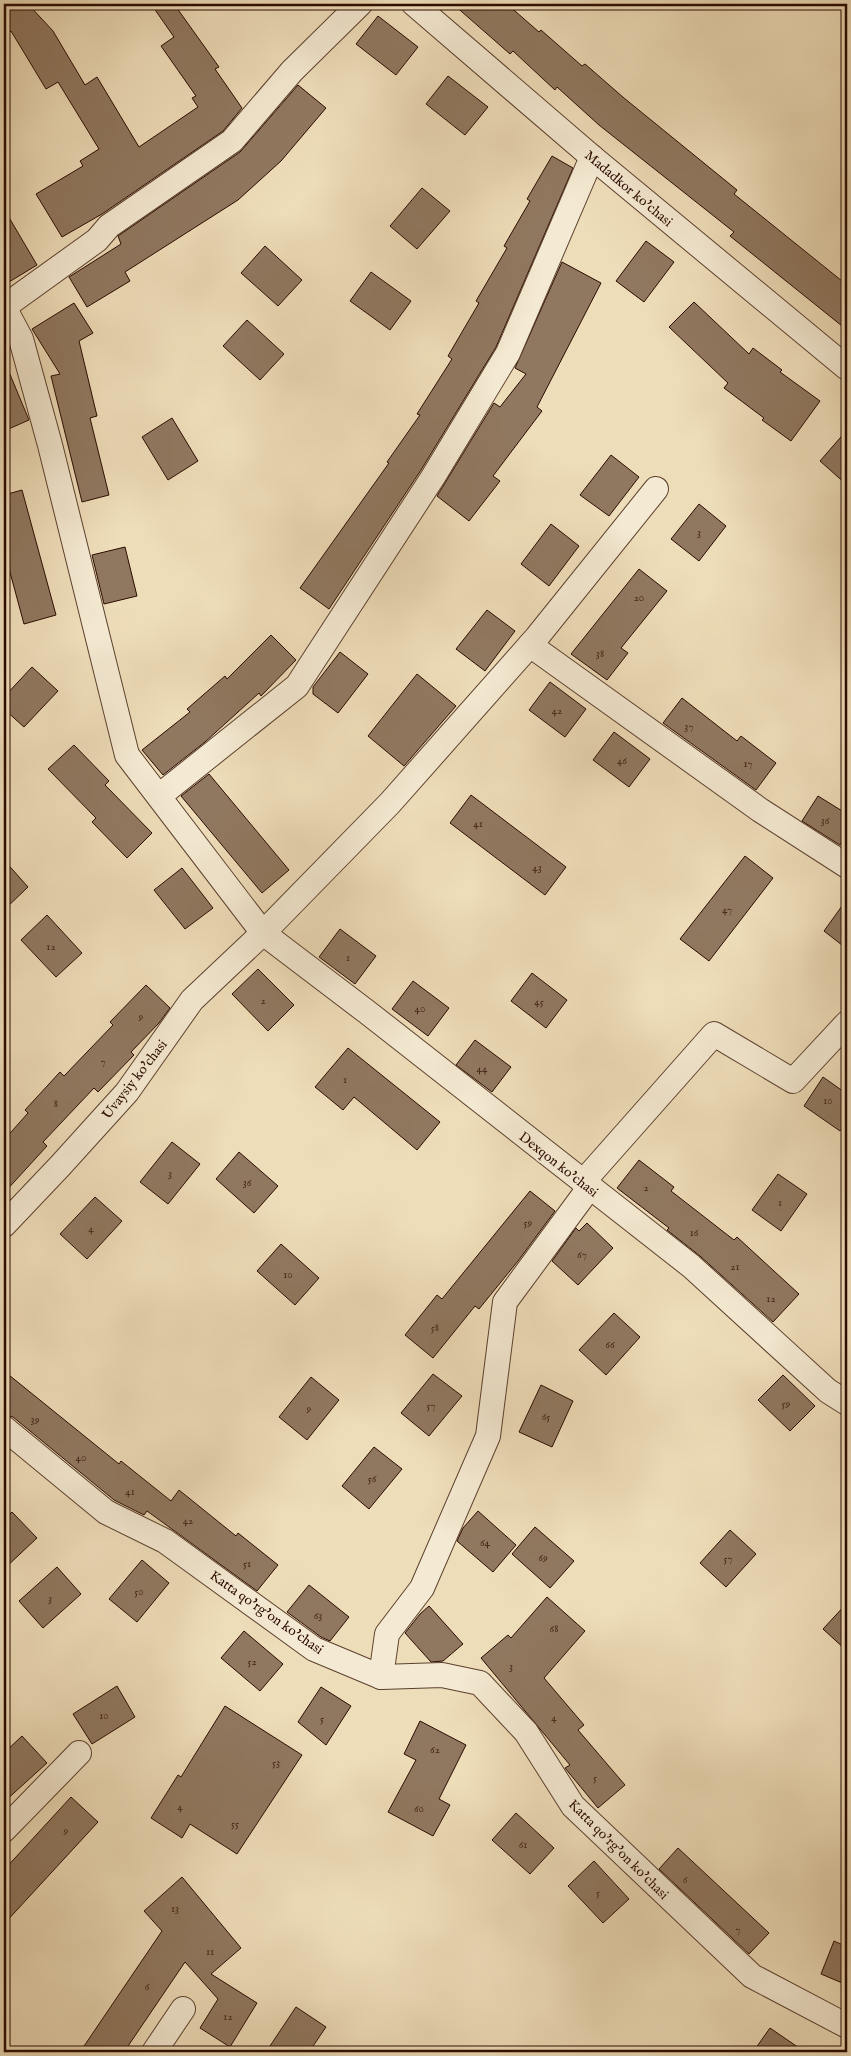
<svg xmlns="http://www.w3.org/2000/svg" width="851" height="2056" font-family="'IM FELL English',serif">
<style>
.building{fill:#907860;stroke:#2b0b00}
.lines{fill:none;stroke-linecap:round;stroke-linejoin:round}
.minor-casing{stroke:#5c402e;stroke-width:26}
.minor{stroke:#f4e9d2;stroke-width:24}
.labels{text-anchor:middle;stroke-width:4;stroke-linejoin:round;paint-order:stroke}
.number-label{font-size:11px;fill:#442618}
.street-label{font-size:14px;fill:#2b0b00;stroke:#f4e9d2}
</style>
<rect width="100%" height="100%" fill="#eeddb9"/>
<filter id="stains"><feTurbulence type="fractalNoise" baseFrequency=".004" numOctaves="4"/><feColorMatrix values="0 0 0 0 .2 0 0 0 0 .09 0 0 0 0 .02 0 0 0 .5 -.17"/></filter>
<radialGradient id="worn" r=".72"><stop offset=".6" stop-color="#630" stop-opacity="0"/><stop offset="1" stop-color="#630" stop-opacity=".3"/></radialGradient>
<g class="building">
<path d="M4 4H28L53 31 85 85 97 77 139 147 198 107 192 98 196 96 161 46 174 37 151 4H174L219 67 215 69 242 108 223 131 102 214 62 237 36 194 83 166 80 161 99 149 58 82 46 89 11 31 4 38Z"/>
<path d="M453 4H507L539 32 541 30 582 66 585 64 624 98 737 190 734 194 847 285V330L730 236 734 232 599 125 557 87 555 90 513 51 510 54Z"/>
<path d="M378 16 418 47 396 75 356 44Z"/>
<path d="M448 76 488 107 465 135 426 104Z"/>
<path d="M298 85 326 108 281 161 238 200 125 272 130 281 87 307 69 277 121 244 118 236 240 152Z"/>
<path d="M552 156 573 168 496 347 421 470 329 609 300 588 389 463 387 462 420 415 417 414 452 359 448 356 479 303 476 301 507 248 504 246 530 201 527 199Z"/>
<path d="M422 188 450 211 417 249 390 226Z"/>
<path d="M4 209 37 265 4 285Z"/>
<path d="M646 241 674 262 644 302 616 281Z"/>
<path d="M265 246 302 280 278 306 241 273Z"/>
<path d="M562 262 601 283 537 407 542 411 493 476 500 481 469 521 437 496 494 403 500 407 526 374 515 368Z"/>
<path d="M371 272 411 301 390 330 350 301Z"/>
<path d="M694 302 749 354 753 348 782 370 780 372 820 401 791 441 762 420 764 418 724 388 728 383 669 327Z"/>
<path d="M74 303 93 333 79 341 97 416 90 418 109 495 82 502 51 376 60 374 32 329Z"/>
<path d="M247 320 284 354 260 380 223 346Z"/>
<path d="M4 360 29 420 4 431Z"/>
<path d="M172 418 198 461 168 480 142 437Z"/>
<path d="M847 430V485L820 461Z"/>
<path d="M611 455 639 477 609 516 580 495Z"/>
<path d="M22 490 56 615 24 624 4 550V495Z"/>
<path d="M699 504 726 526 699 561 671 539Z"/>
<path d="M551 524 579 546 549 586 521 564Z"/>
<path d="M125 547 137 596 104 604 92 555Z"/>
<path d="M639 569 667 591 621 648 628 653 607 680 571 654Z"/>
<path d="M487 610 515 631 485 671 456 649Z"/>
<path d="M271 635 296 660 261 696 259 693 205 742 163 775 142 750 190 712 187 709 225 676 227 679Z"/>
<path d="M340 652 368 674 338 713 313 694V687Z"/>
<path d="M32 667 58 691 24 727 4 709V697Z"/>
<path d="M417 674 456 706 404 766 368 736Z"/>
<path d="M550 682 586 709 565 737 529 710Z"/>
<path d="M682 698 737 741 741 736 776 763 756 790 663 723Z"/>
<path d="M614 732 650 759 629 787 593 760Z"/>
<path d="M74 745 109 781 105 785 152 833 127 858 92 822 96 818 48 769Z"/>
<path d="M209 774 289 870 262 893 181 796Z"/>
<path d="M471 795 566 867 545 895 450 823Z"/>
<path d="M818 796 847 814V833L840 845 802 821Z"/>
<path d="M745 856 773 878 709 961 680 939Z"/>
<path d="M4 860 28 887 4 910Z"/>
<path d="M182 868 213 908 185 929 154 890Z"/>
<path d="M847 899V949L824 931Z"/>
<path d="M47 915 82 953 56 977 21 940Z"/>
<path d="M340 929 376 956 355 984 319 957Z"/>
<path d="M258 969 294 1005 268 1031 232 994Z"/>
<path d="M532 973 567 1000 546 1028 511 1001Z"/>
<path d="M413 981 449 1008 428 1036 392 1009Z"/>
<path d="M146 985 170 1008 159 1023 131 1052 134 1055 98 1092 94 1088 43 1142 47 1146 4 1193V1140L28 1113 25 1110 60 1072 64 1076 113 1025 110 1022Z"/>
<path d="M475 1040 511 1067 492 1092 456 1065Z"/>
<path d="M348 1048 440 1122 417 1150 354 1097 343 1110 315 1087Z"/>
<path d="M823 1077 847 1094V1122L840 1131 804 1106Z"/>
<path d="M172 1142 200 1164 168 1204 140 1182Z"/>
<path d="M239 1152 278 1186 254 1213 216 1179Z"/>
<path d="M639 1160 674 1187 671 1191 734 1240 737 1237 799 1294 773 1322 700 1256 667 1230 669 1228 617 1188Z"/>
<path d="M778 1174 807 1194 781 1231 752 1210Z"/>
<path d="M530 1191 555 1211 518 1261 479 1309 475 1306 433 1358 405 1335 437 1295 442 1299Z"/>
<path d="M95 1197 122 1221 87 1259 60 1234Z"/>
<path d="M587 1223 613 1248 578 1285 552 1261 576 1228 579 1231Z"/>
<path d="M281 1244 319 1278 295 1305 257 1271Z"/>
<path d="M614 1313 640 1337 606 1375 579 1350Z"/>
<path d="M4 1371 119 1464 121 1461 171 1501 179 1490 236 1536 238 1533 278 1565 257 1591 147 1511 144 1515 114 1500 13 1417 4 1415Z"/>
<path d="M433 1374 462 1396 429 1436 401 1413Z"/>
<path d="M783 1375 815 1406 790 1431 758 1400Z"/>
<path d="M311 1377 339 1400 307 1440 279 1417Z"/>
<path d="M541 1385 573 1401 552 1447 519 1432Z"/>
<path d="M374 1447 402 1469 369 1509 342 1486Z"/>
<path d="M478 1511 516 1545 493 1572 457 1541 463 1528Z"/>
<path d="M12 1512 37 1538 4 1569V1520Z"/>
<path d="M535 1527 574 1561 550 1588 512 1554Z"/>
<path d="M730 1530 756 1554 726 1587 700 1563Z"/>
<path d="M142 1560 169 1583 137 1622 109 1599Z"/>
<path d="M57 1567 81 1594 43 1628 19 1601Z"/>
<path d="M309 1585 349 1617 330 1641 321 1637 287 1612Z"/>
<path d="M547 1597 585 1631 544 1678 584 1725 578 1730 625 1785 598 1808 565 1768 570 1765 481 1658 508 1635 511 1638Z"/>
<path d="M847 1603V1651L823 1629Z"/>
<path d="M429 1606 463 1644 443 1661 431 1662 405 1633 420 1614Z"/>
<path d="M244 1631 283 1664 260 1691 221 1658Z"/>
<path d="M117 1686 135 1717 92 1744 73 1714Z"/>
<path d="M321 1687 351 1706 326 1745 298 1722Z"/>
<path d="M225 1706 302 1755 237 1854 190 1824 182 1838 151 1818 178 1775 181 1777Z"/>
<path d="M420 1721 466 1745 439 1799 450 1805 433 1836 388 1812 416 1760 404 1754Z"/>
<path d="M22 1736 47 1763 4 1802V1753Z"/>
<path d="M71 1797 98 1822 4 1924V1870Z"/>
<path d="M516 1813 554 1848 530 1874 492 1840Z"/>
<path d="M678 1848 769 1933 749 1954 659 1869Z"/>
<path d="M594 1861 629 1899 603 1923 568 1886Z"/>
<path d="M182 1877 241 1948 211 1974 257 2003 230 2047 200 2028 218 1999 185 1962 124 2052H80L162 1931 144 1911Z"/>
<path d="M834 1941 847 1947V1985L821 1974Z"/>
<path d="M296 2007 326 2027 309 2052H266Z"/>
<path d="M770 2028 805 2052H753Z"/>
</g>
<g class="lines">
<defs>
<g id="minor">
<path d="M414 4 592 157 847 368"/>
<path d="M4 307 21 339 50 445 127 755 263 933 367 1012 691 1266 828 1391 847 1403"/>
<path d="M4 307 97 240 109 226 232 141 292 71 360 4"/>
<path d="M530 645 760 810 847 866"/>
<path d="M159 796 297 686 433 477 508 353 592 157"/>
<path d="M583 1182 714 1034 793 1081 847 1023"/>
<path d="M4 1225 60 1166 127 1092 192 1000 263 933 390 803 537 637 656 489"/>
<path d="M4 1428 106 1512 165 1541 314 1649 381 1677 442 1675 480 1683 526 1732 573 1806 752 1976 847 2026"/>
<path d="M381 1677 387 1634 422 1588 488 1436 505 1302 589 1188"/>
<path d="M4 1830 79 1753"/>
<path d="M154 2052 183 2009"/>
</g>
</defs>
<use href="#minor" class="minor-casing"/>
<use href="#minor" class="minor"/>
</g>
<g class="labels">
<g class="number-label">
<text x="699" y="536">3</text>
<text x="639" y="601">20</text>
<text x="600" y="657">38</text>
<text x="557" y="714">42</text>
<text x="689" y="730">37</text>
<text x="622" y="764">46</text>
<text x="748" y="767">17</text>
<text x="825" y="824">36</text>
<text x="478" y="827">41</text>
<text x="537" y="871">43</text>
<text x="727" y="913">47</text>
<text x="51" y="950">12</text>
<text x="348" y="961">1</text>
<text x="263" y="1004">2</text>
<text x="539" y="1005">45</text>
<text x="420" y="1012">40</text>
<text x="141" y="1020">9</text>
<text x="103" y="1065">7</text>
<text x="482" y="1072">44</text>
<text x="345" y="1083">1</text>
<text x="828" y="1104">10</text>
<text x="56" y="1107">8</text>
<text x="170" y="1177">3</text>
<text x="247" y="1186">36</text>
<text x="646" y="1191">2</text>
<text x="780" y="1206">1</text>
<text x="528" y="1226">59</text>
<text x="91" y="1232">4</text>
<text x="694" y="1236">16</text>
<text x="582" y="1258">67</text>
<text x="735" y="1270">21</text>
<text x="288" y="1278">10</text>
<text x="771" y="1302">12</text>
<text x="435" y="1331">58</text>
<text x="610" y="1348">66</text>
<text x="786" y="1407">59</text>
<text x="431" y="1409">57</text>
<text x="309" y="1412">9</text>
<text x="546" y="1420">65</text>
<text x="35" y="1423">39</text>
<text x="81" y="1461">40</text>
<text x="372" y="1482">56</text>
<text x="130" y="1495">41</text>
<text x="188" y="1524">42</text>
<text x="485" y="1546">64</text>
<text x="543" y="1561">69</text>
<text x="728" y="1562">57</text>
<text x="247" y="1567">51</text>
<text x="139" y="1595">50</text>
<text x="50" y="1602">3</text>
<text x="318" y="1619">63</text>
<text x="554" y="1632">68</text>
<text x="252" y="1665">52</text>
<text x="511" y="1670">3</text>
<text x="104" y="1719">10</text>
<text x="554" y="1721">4</text>
<text x="322" y="1722">5</text>
<text x="435" y="1753">62</text>
<text x="276" y="1766">53</text>
<text x="595" y="1781">5</text>
<text x="180" y="1810">4</text>
<text x="419" y="1812">60</text>
<text x="235" y="1827">55</text>
<text x="66" y="1834">9</text>
<text x="523" y="1848">61</text>
<text x="685" y="1883">6</text>
<text x="598" y="1896">5</text>
<text x="175" y="1912">13</text>
<text x="738" y="1933">7</text>
<text x="210" y="1955">11</text>
<text x="147" y="1990">6</text>
<text x="228" y="2020">12</text>
</g>
<g class="street-label">
<text transform="translate(629 188) rotate(40)" y="5">Madadkor ko'chasi</text>
<text transform="translate(134 1079) rotate(-52)" y="5">Uvaysiy ko'chasi</text>
<text transform="translate(559 1164) rotate(38)" y="5">Dexqon ko'chasi</text>
<text transform="translate(267 1612) rotate(35)" y="5">Katta qo'rg'on ko'chasi</text>
<text transform="translate(619 1849) rotate(45)" y="5">Katta qo'rg'on ko'chasi</text>
</g>
</g>
<rect width="851" height="2056" fill="none" stroke="#eeddb9" stroke-width="20"/>
<rect x="5" y="5" width="841" height="2046" fill="none" stroke="#2b0b00" stroke-width="2.5"/>
<rect x="10" y="10" width="831" height="2036" fill="none" stroke="#2b0b00"/>
<rect width="100%" height="100%" filter="url(#stains)"/>
<rect width="100%" height="100%" fill="url(#worn)"/>
</svg>
